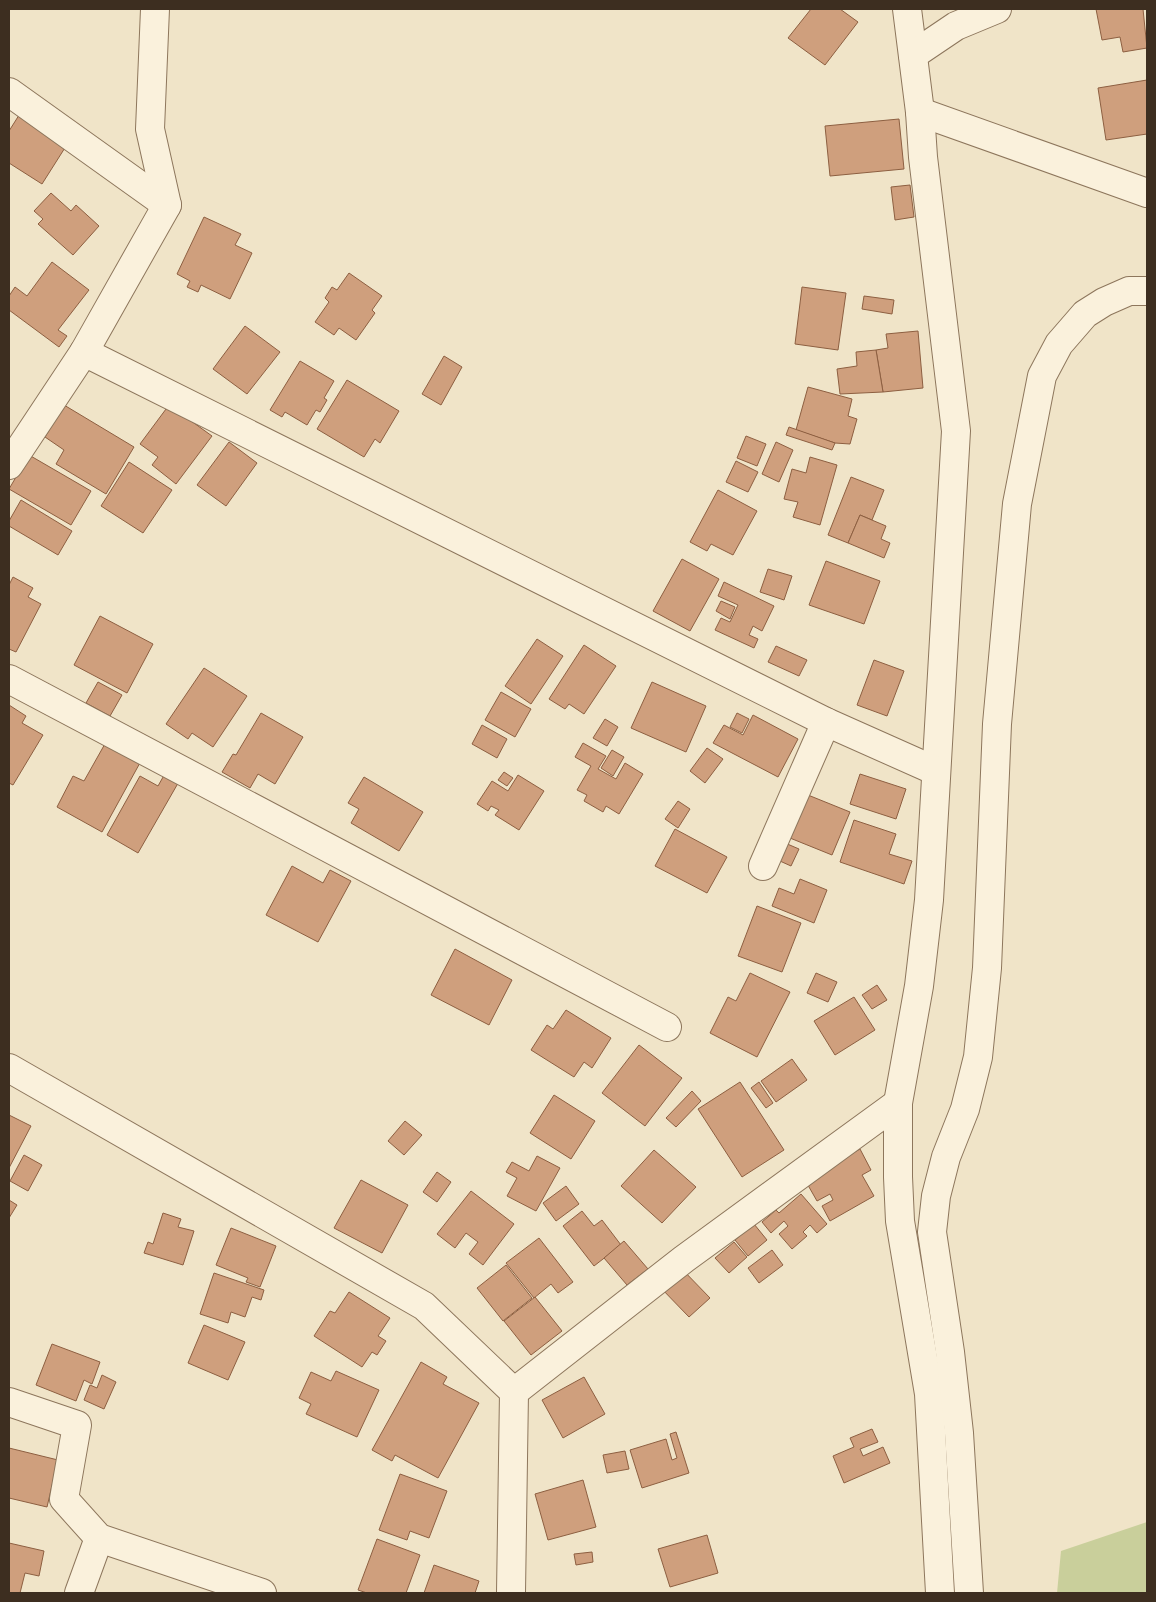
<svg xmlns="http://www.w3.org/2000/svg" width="1156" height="1602" font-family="'Playfair Display',serif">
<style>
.green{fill:#c9cf9b}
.building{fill:#cf9f7d;stroke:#8d5f41}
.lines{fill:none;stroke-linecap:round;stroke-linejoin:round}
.minor-casing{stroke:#8d765c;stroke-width:30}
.minor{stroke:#faf1dc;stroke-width:28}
</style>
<rect width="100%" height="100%" fill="#f0e4c8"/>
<path class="green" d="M1147 1522V1593H1057L1061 1551Z"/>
<g class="building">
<path d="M811 9H840L858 22 825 65 788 38Z"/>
<path d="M1096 9H1143L1147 48 1123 52 1120 37 1102 40Z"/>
<path d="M1147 80V134L1106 140 1098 88Z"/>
<path d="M21 112 68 143 42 184 9 163V131Z"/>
<path d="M899 119 904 169 830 176 825 126Z"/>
<path d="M910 185 914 217 895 220 891 187Z"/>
<path d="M51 193 71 211 76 205 99 226 73 255 38 224 43 219 34 211Z"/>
<path d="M204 217 241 234 235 245 252 253 230 299 201 285 198 292 187 287 190 281 177 274Z"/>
<path d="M52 262 89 290 58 330 67 336 59 347 9 310V296L15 287 27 296Z"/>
<path d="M349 273 382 296 372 310 375 313 356 340 339 328 334 335 315 322 329 302 325 298 332 287 337 290Z"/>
<path d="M802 287 846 293 838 350 795 344Z"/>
<path d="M864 296 894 300 892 314 862 309Z"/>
<path d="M245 326 280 352 247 394 213 369Z"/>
<path d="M918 331 923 388 883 392 876 350 888 348 886 334Z"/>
<path d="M876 350 883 392 840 394 837 369 857 366 856 352Z"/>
<path d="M444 356 462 367 441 405 422 394Z"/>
<path d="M300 361 334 381 324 398 327 400 320 412 316 410 307 425 285 412 282 417 270 410Z"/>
<path d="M347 380 399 411 380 443 375 439 364 457 317 429Z"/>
<path d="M808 387 852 399 848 416 857 419 850 444 835 443 796 430Z"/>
<path d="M64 405 134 447 106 494 56 464 64 450 45 437Z"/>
<path d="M169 405 212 436 176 484 152 465 158 457 140 444Z"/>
<path d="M789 427 835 443 832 450 786 435Z"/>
<path d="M746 436 766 444 757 466 737 458Z"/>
<path d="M229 442 257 463 226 506 197 485Z"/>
<path d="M776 442 793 450 779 482 762 474Z"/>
<path d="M29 455 91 491 71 525 9 489Z"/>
<path d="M810 457 837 465 820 525 793 517 798 502 784 499 792 469 806 473Z"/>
<path d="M736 461 758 472 748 492 726 482Z"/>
<path d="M129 462 172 490 143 533 101 506Z"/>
<path d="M851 477 884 490 872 520 860 515 848 543 828 535Z"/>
<path d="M718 490 757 511 733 555 711 544 707 551 690 542Z"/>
<path d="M21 500 72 531 58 555 9 526V521Z"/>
<path d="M860 515 886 526 881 539 890 543 884 558 848 543Z"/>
<path d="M682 559 719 579 690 631 653 611Z"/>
<path d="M826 561 880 581 864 624 809 605Z"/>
<path d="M768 569 792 576 784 600 760 592Z"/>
<path d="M13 577 33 588 28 597 41 604 16 652 9 649V585Z"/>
<path d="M724 582 774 606 762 631 753 626 749 635 758 639 754 648 715 630 721 618 730 622 738 605 718 596Z"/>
<path d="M721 601 735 607 730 619 716 611Z"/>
<path d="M100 616 153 644 127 693 74 665Z"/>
<path d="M537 639 563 656 531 704 505 686Z"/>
<path d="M584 645 616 666 584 714 569 704 565 709 549 699Z"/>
<path d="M776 646 807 660 799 676 768 662Z"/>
<path d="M874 660 904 671 887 716 857 705Z"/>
<path d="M204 668 247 696 213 747 192 733 188 739 166 724Z"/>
<path d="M98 682 122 695 110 716 86 703Z"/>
<path d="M652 682 706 706 686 752 631 728Z"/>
<path d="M501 692 531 709 515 737 485 720Z"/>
<path d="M9 705 26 716 22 723 43 735 13 785 9 783Z"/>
<path d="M261 713 303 737 275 784 258 774 250 788 222 772 233 754 236 755Z"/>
<path d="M737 713 749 719 742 733 730 727Z"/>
<path d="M753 715 798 739 778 777 713 743 724 725 743 735Z"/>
<path d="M605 719 618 727 607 746 593 738Z"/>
<path d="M482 725 507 739 497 758 472 744Z"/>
<path d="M106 742 141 761 102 832 57 807 73 776 84 781Z"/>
<path d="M583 743 606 756 598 769 616 779 625 763 643 774 619 814 606 806 603 812 584 801 587 795 577 790 591 766 575 757Z"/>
<path d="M707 748 723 759 705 783 690 771Z"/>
<path d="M612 750 624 757 613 776 601 768Z"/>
<path d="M167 770 181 778 138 853 107 835 140 776 158 786Z"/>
<path d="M504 772 513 778 507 786 498 780Z"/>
<path d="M860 774 906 789 896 819 850 804Z"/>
<path d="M518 775 544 791 519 830 495 815 499 810 491 806 488 811 477 804 492 781 508 791Z"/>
<path d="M364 777 423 812 399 851 351 823 359 809 348 803Z"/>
<path d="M803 793 850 812 832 855 785 836Z"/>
<path d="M678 801 690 809 678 828 665 819Z"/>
<path d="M854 820 896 834 889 854 912 861 904 884 840 862Z"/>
<path d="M675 829 727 857 707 893 655 866Z"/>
<path d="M778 840 799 849 791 866 771 857Z"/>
<path d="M292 866 323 883 330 870 351 881 318 942 266 915Z"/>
<path d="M800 879 827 890 814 923 772 906 779 888 794 894Z"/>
<path d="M757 906 801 923 782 972 738 956Z"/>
<path d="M455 949 512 980 489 1025 431 995Z"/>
<path d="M750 973 790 992 757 1057 710 1033 728 997 736 1001Z"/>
<path d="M816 973 837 982 828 1002 807 993Z"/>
<path d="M877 985 887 1000 872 1009 862 995Z"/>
<path d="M854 997 875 1030 835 1055 814 1021Z"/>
<path d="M566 1010 611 1038 592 1068 584 1062 574 1077 531 1050 547 1025 553 1029Z"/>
<path d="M639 1045 682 1078 645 1126 602 1093Z"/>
<path d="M792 1059 807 1080 776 1102 761 1081Z"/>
<path d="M740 1082 784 1150 742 1177 698 1109Z"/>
<path d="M759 1082 773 1103 766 1108 751 1088Z"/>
<path d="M692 1091 701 1101 676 1127 666 1118Z"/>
<path d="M554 1095 595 1121 571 1159 530 1133Z"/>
<path d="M9 1115 31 1126 9 1168Z"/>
<path d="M405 1121 422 1135 404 1155 388 1141Z"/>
<path d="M860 1149 871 1170 862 1175 874 1196 830 1221 822 1206 833 1200 830 1194 817 1201 805 1180Z"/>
<path d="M654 1150 696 1187 662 1223 621 1186Z"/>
<path d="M24 1155 42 1165 28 1191 10 1181Z"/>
<path d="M537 1156 560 1168 536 1211 507 1196 517 1178 506 1172 512 1162 529 1171Z"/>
<path d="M437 1172 451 1182 437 1202 423 1192Z"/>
<path d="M361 1180 408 1205 382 1253 334 1228Z"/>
<path d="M566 1186 579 1204 556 1221 543 1203Z"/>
<path d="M471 1191 514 1224 483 1265 469 1254 478 1242 466 1233 455 1248 437 1234Z"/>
<path d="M801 1194 827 1224 817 1233 810 1225 803 1232 807 1236 792 1249 779 1234 788 1226 784 1221 771 1233 762 1222 776 1210 779 1213Z"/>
<path d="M9 1200 17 1205 9 1218Z"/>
<path d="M582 1211 594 1226 602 1220 621 1245 594 1266 563 1226Z"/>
<path d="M163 1213 181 1219 178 1227 194 1231 183 1265 144 1253 148 1242 153 1244Z"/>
<path d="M754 1224 767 1240 748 1256 735 1240Z"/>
<path d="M231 1228 276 1246 260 1287 246 1282 248 1278 216 1265Z"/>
<path d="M539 1238 573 1282 558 1293 551 1284 534 1298 506 1263Z"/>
<path d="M624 1241 648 1269 627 1285 604 1258Z"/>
<path d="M734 1242 747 1257 729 1273 715 1258Z"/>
<path d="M772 1250 783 1265 759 1283 748 1268Z"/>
<path d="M506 1265 532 1298 503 1321 477 1288Z"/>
<path d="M680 1267 710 1298 689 1317 659 1286Z"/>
<path d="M214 1273 264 1290 261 1300 252 1297 245 1317 231 1312 228 1323 200 1314Z"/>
<path d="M349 1292 390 1318 378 1336 386 1341 377 1355 372 1352 362 1367 314 1336 330 1311 335 1313Z"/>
<path d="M535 1297 562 1331 531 1355 504 1321Z"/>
<path d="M204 1325 245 1342 228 1380 188 1363Z"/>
<path d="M52 1344 100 1362 92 1384 84 1380 76 1401 36 1385Z"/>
<path d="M421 1362 447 1377 443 1384 479 1403 438 1478 395 1455 392 1461 372 1450Z"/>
<path d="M336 1371 379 1390 357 1437 306 1414 311 1404 299 1398 311 1372 331 1381Z"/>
<path d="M102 1375 116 1382 104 1409 84 1400 90 1385 97 1388Z"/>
<path d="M584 1377 605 1414 563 1438 542 1400Z"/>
<path d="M872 1429 878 1442 860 1449 863 1456 883 1447 890 1463 844 1483 833 1456 854 1447 850 1438Z"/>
<path d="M676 1432 689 1473 642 1488 630 1450 666 1439 672 1460 677 1458 670 1434Z"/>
<path d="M9 1448 58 1460 47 1507 9 1498Z"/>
<path d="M625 1451 629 1469 607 1473 603 1455Z"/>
<path d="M400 1474 447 1491 429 1538 410 1531 407 1540 379 1530Z"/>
<path d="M583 1480 596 1527 548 1540 535 1494Z"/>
<path d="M707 1535 718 1573 670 1587 658 1549Z"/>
<path d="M377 1539 420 1555 406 1593H367L358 1590Z"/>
<path d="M9 1543 44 1551 39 1576 25 1573 20 1593H9Z"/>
<path d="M592 1552 593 1562 576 1565 574 1554Z"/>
<path d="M434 1565 479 1581 475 1593H424Z"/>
</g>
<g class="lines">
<defs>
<g id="minor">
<path d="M907 9 920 112 923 157 956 431 929 900 919 986 898 1103V1177L900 1221 929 1394 940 1593"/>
<path d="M913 55 956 26 997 9"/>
<path d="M9 92 167 205"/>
<path d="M920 112 1147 193"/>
<path d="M84 352 826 722 936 771"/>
<path d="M9 465 84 352 167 205 150 129 155 9"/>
<path d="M9 679 667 1027"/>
<path d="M763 866 826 722"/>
<path d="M9 1068 424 1306 514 1392 511 1593"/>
<path d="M514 1392 684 1259 898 1103"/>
<path d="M9 1402 77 1425 64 1499 99 1538 262 1593"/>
<path d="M79 1593 99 1538"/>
<path d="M969 1593 959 1433 950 1352 932 1232 936 1196 946 1157 965 1109 978 1057 987 968 997 724 1017 504 1042 376 1059 344 1085 314 1104 302 1129 291H1147"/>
</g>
</defs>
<use href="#minor" class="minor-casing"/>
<use href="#minor" class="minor"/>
</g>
<rect width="1156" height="1602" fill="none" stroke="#3d2e20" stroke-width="20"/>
</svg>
